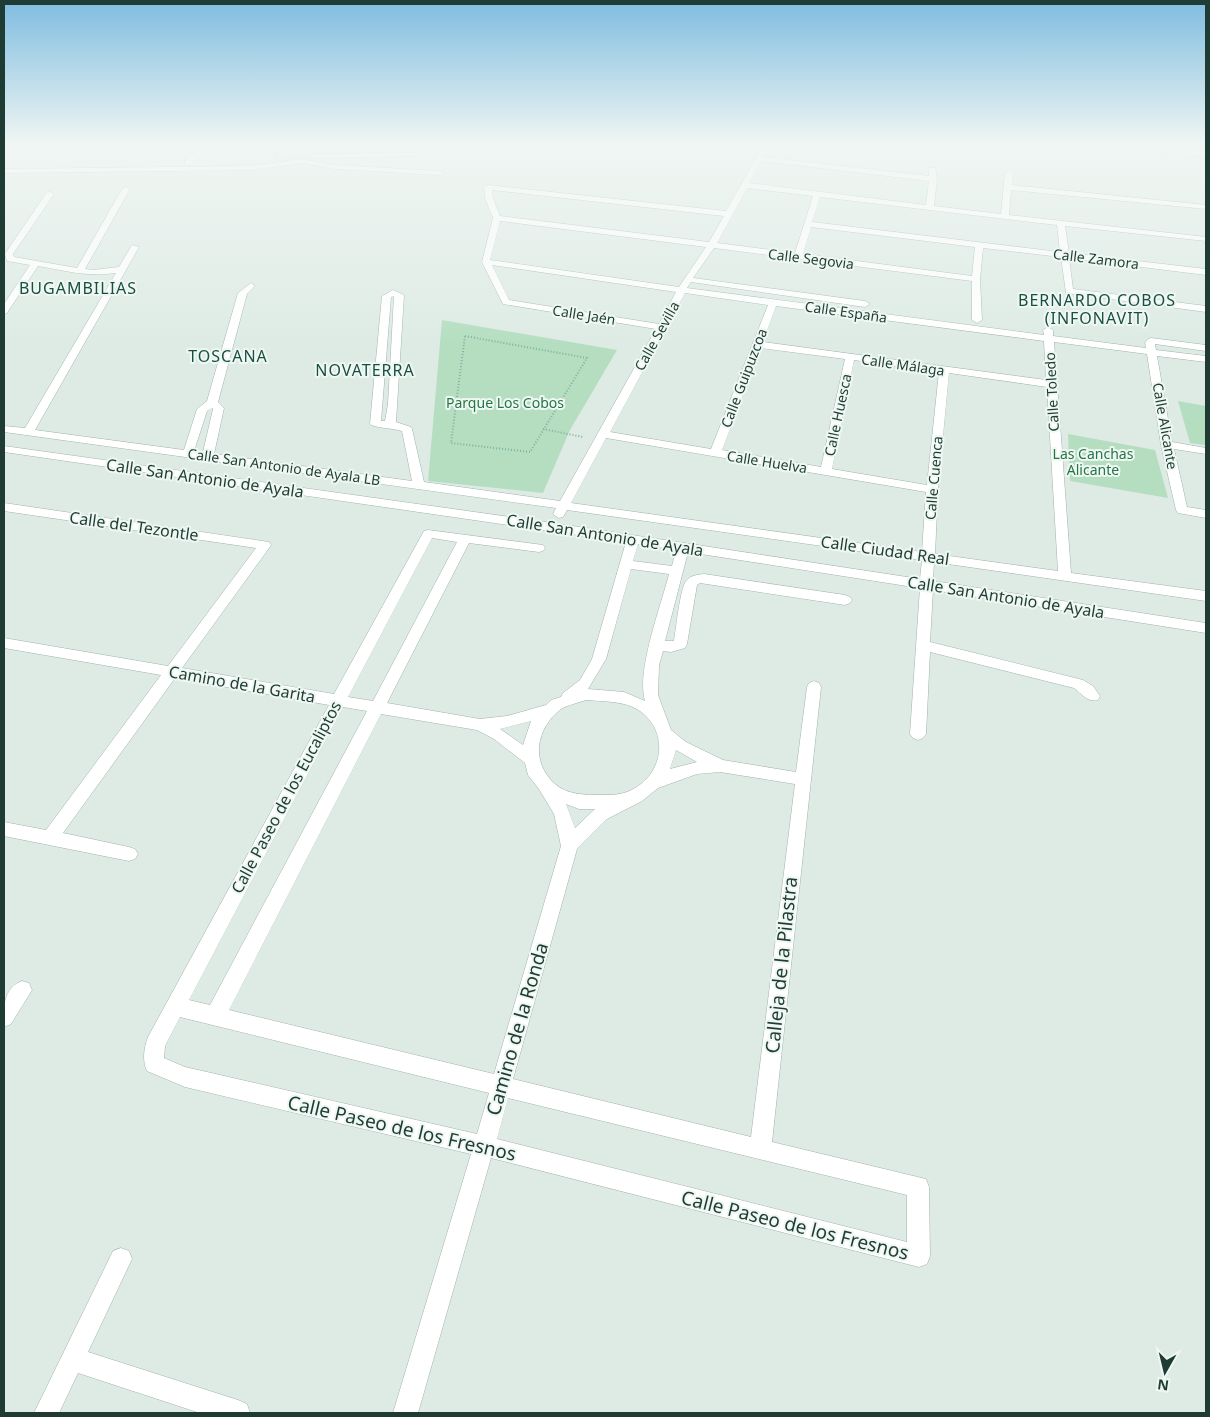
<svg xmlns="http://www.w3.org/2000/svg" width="1210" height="1417" font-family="'Noto Sans',sans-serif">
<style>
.green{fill:#b5dec0}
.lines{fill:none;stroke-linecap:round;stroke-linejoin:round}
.minor-casing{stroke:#a1b3ac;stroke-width:1}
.path{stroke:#7cb1a0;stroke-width:2;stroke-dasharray:1 2;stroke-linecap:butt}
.minor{fill:#fff;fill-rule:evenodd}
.labels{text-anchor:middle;stroke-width:4;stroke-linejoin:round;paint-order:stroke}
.far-street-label{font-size:14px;fill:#1e3c34;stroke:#eff7f3}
.far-park-label{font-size:14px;fill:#267545;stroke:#eff7f3}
.far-quarter-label{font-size:16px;letter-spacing:1px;fill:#194f42;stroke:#eff7f3}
.street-label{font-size:16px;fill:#1e3c34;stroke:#eff7f3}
.near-street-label{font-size:19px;fill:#1e3c34;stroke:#eff7f3}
</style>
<rect width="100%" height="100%" fill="#deebe5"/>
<g class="green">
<path d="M442 320 617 350 570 430 543 493 428 481Z"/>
<path d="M1178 401 1206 406V445L1190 443Z"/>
<path d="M1068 434 1155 450 1168 498 1070 481Z"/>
</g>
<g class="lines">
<defs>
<g id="minor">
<path d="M203 145H209L191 165H185V161Z"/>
<path d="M282 145H288L281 158H277Z"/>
<path d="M1102 145H1123L1206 152V156L1105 147Z"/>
<path d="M765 146 768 148 763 157 929 176V168H935L937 179 934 206 1001 214 1005 173 1009 171 1013 173 1012 185 1206 205V209L1011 190 1009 215 1206 237V241L1065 226 1069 253 1206 269V275L1069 258 1073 289 1206 306V312L1066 293 1061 257 983 248 980 279 982 320 977 323 972 320V281L714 248 693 278 865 301 870 304 865 307 691 282 687 288 1044 335 1043 330 1048 327 1053 330V336L1146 348 1145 343 1148 339 1151 338 1206 345V351L1155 344 1156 350 1206 356V362L1157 356 1172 442 1206 448V454L1174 449 1187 507 1206 510V518L1178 513 1176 510 1161 445 1147 354 1054 342 1071 573 1206 591V601L934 562 933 581 1206 623V633L933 590 930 642 1083 680 1093 686 1100 696 1098 700C1088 703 1082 694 1074 688L930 652 926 734 923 738 918 740 913 738 910 734 920 588 688 552 665 641H674C676 629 680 589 686 581 691 575 697 575 704 574L845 595 850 597 852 600 850 603 845 605 700 583 697 585 687 644 685 648 671 652 663 651 659 665 658 695 671 730 686 742 723 760 796 772 807 687 809 683 814 681 819 683 821 687 772 1142 926 1179 929 1187 930 1256 927 1264 919 1267 491 1158 418 1413H393L471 1154 185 1087 147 1071C142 1060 144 1048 148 1037L329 705 175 678 63 833 129 847 135 849 138 854 135 859 129 861 4 836V822L46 830 161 675 4 648V638L168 666 256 548 4 511V503L269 542 271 545 269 548 182 668 334 694 424 531 428 530 543 545 545 548 543 551 539 552 469 543 387 703 480 719 507 716 546 705 551 700 561 697 563 693 580 680 592 659 626 542 4 452V446L553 523 920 579 922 560 567 510 563 517 559 518 553 514 556 508 4 432V426L25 428 116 273C85 277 68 271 38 266L7 313 4 314V304L30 265 7 261 5 254 47 192H50L54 194 13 254 14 257 77 268 122 189 126 187 130 189 85 269 93 270 119 267 132 245 139 247 35 430 184 450 197 409 207 401 238 293 251 283 255 286 247 294 218 402 224 408 214 454 412 481 402 431C393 428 374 428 370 424L382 296 393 290 404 295 396 422 411 427 412 429 424 482 560 501 656 329 503 304 482 262 493 218 485 198 484 187 488 185 726 211 762 148ZM761 161 929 181 926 205 749 183ZM747 188 813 196 795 253 717 243ZM492 190 724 216 709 242 500 216 493 198ZM820 197 1057 225 1060 252 812 222ZM500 221 706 247 679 287 490 260ZM811 227 975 247 972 276 803 254ZM492 265 676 292 659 324 509 300ZM685 293 768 305 711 449 610 432ZM394 296 388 404 385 421H381L391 297ZM776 306 1044 341 1046 380 763 342ZM761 348 845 359 821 467 722 450ZM854 360 939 372 927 485 832 469ZM949 373 1047 387 1058 571 935 554 938 489ZM212 408 213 409 203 452 194 451 207 411ZM606 438 926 492 922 552 571 503ZM432 538 457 542 373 701 348 697ZM638 544 676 550 672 566 633 561ZM631 569 669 574C661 606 636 671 645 701L624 692 588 689 606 659ZM586 700C598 701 612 701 624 704 663 714 671 760 641 784 628 794 618 795 602 795 586 795 567 795 555 784 530 762 536 728 561 709 567 705 578 703 586 700ZM343 707 367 711 210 1005 189 1000ZM381 714 477 730 494 739 525 763 528 775 539 789 554 814 561 846 494 1074 229 1010ZM531 721 523 745 500 729ZM676 750 697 762 670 769ZM720 772 795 784 751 1137 513 1079 577 849 607 819 642 801 658 788 697 774ZM566 804 579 809H595L575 828ZM180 1017 489 1093 477 1134 185 1067 164 1058 165 1046ZM508 1098 907 1195V1242L497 1139Z"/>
<path d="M416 153 420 155 418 156 312 158 308 156 312 154Z"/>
<path d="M303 159 334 165 440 171 444 173 440 175 334 169 303 163 252 170 4 173V169L252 166Z"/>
<path d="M22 981 29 983 32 990 11 1024 4 1027C3 1009 3 988 22 981Z"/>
<path d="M121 1248 129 1251 132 1259 88 1352 238 1400 247 1404 250 1413H200L78 1373 59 1413H34L113 1251Z"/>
</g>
</defs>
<use href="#minor" class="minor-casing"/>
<g class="path">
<path d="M465 336 587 358 530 452 451 443Z"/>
<path d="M543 429 583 437"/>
</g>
<use href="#minor" class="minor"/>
</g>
<linearGradient id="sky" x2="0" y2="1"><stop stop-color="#7fbce0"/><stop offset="0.42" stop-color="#f0f6f3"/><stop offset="1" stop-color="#f0f6f3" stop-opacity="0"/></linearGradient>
<rect width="1210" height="343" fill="url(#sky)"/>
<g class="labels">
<g class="far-street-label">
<text transform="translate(811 259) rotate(7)" y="5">Calle Segovia</text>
<text transform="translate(1096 259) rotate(7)" y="5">Calle Zamora</text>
<text transform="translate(846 312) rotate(8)" y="5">Calle España</text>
<text transform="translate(584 315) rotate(9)" y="5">Calle Jaén</text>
<text transform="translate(657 336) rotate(-61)" y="5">Calle Sevilla</text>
<text transform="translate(903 365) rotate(8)" y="5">Calle Málaga</text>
<text transform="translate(744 378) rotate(-69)" y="5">Calle Guipuzcoa</text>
<text transform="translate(1052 392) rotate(-93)" y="5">Calle Toledo</text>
<text transform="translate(838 415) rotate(-78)" y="5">Calle Huesca</text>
<text transform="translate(1165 426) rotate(80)" y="5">Calle Alicante</text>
<text transform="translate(767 462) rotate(9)" y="5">Calle Huelva</text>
<text transform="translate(284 467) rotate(8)" y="5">Calle San Antonio de Ayala LB</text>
<text transform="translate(934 478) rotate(-85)" y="5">Calle Cuenca</text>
</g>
<g class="far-park-label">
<text x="505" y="408">Parque Los Cobos</text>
<text x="1093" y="459">Las Canchas<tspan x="1093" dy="16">Alicante</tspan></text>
</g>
<g class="far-quarter-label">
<text x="78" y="294">BUGAMBILIAS</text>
<text x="1097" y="306">BERNARDO COBOS<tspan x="1097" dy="18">(INFONAVIT)</tspan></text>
<text x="228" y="362">TOSCANA</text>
<text x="365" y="376">NOVATERRA</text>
</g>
<g class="street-label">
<text transform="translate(205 478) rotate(8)" y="6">Calle San Antonio de Ayala</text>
<text transform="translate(134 526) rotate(8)" y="6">Calle del Tezontle</text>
<text transform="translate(605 535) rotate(9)" y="6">Calle San Antonio de Ayala</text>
<text transform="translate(885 550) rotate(8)" y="6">Calle Ciudad Real</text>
<text transform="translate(1006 597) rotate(9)" y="6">Calle San Antonio de Ayala</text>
<text transform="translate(242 684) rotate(10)" y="6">Camino de la Garita</text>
<text transform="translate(286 797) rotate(-62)" y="6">Calle Paseo de los Eucaliptos</text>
</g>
<g class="near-street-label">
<text transform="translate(781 965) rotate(-84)" y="7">Calleja de la Pilastra</text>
<text transform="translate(517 1029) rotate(-74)" y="7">Camino de la Ronda</text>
<text transform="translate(402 1128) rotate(13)" y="7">Calle Paseo de los Fresnos</text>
<text transform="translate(795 1225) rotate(14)" y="7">Calle Paseo de los Fresnos</text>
</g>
</g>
<rect width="1210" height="1417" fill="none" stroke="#1e3c34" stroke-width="10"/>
<g transform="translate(1165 1372) rotate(188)" stroke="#eff7f3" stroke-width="4" paint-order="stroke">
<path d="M0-4L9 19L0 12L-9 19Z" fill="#1e3c34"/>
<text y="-8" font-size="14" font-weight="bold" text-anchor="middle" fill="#1e3c34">N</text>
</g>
</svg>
